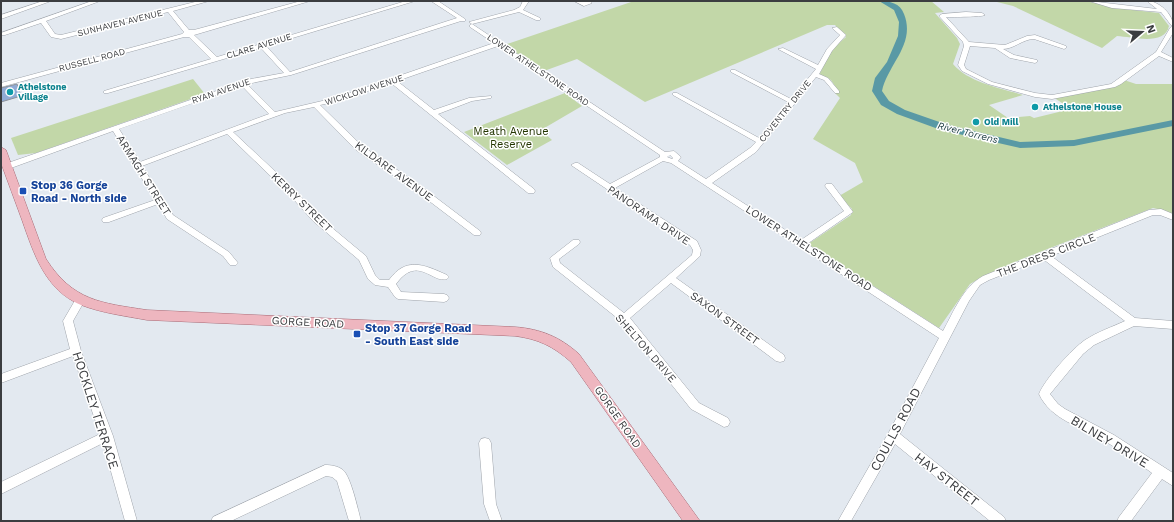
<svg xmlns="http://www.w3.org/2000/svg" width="1174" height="522" font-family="'Work Sans',sans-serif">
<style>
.green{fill:#c2d7a8}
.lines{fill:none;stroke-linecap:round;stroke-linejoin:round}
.river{fill:#5999a5;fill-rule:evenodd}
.building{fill:#91abd5;stroke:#8e939a}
.minor-casing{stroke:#9fa4ab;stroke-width:1}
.major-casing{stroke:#a86c77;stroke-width:1}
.minor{fill:#fff;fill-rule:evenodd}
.major{fill:#eeb6bf;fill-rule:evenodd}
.culture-dot{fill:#0f9aa8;stroke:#fff;stroke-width:1.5}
.transit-dot{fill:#1a4fb4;stroke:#fff;stroke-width:1.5}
.labels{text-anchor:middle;stroke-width:3;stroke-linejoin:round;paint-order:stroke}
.far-street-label{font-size:9px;fill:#3b3d40;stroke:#fff}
.far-culture-label{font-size:9px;font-weight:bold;fill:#0d838f;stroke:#fff;text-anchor:start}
.far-water-label{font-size:10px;font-style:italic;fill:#18383e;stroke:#fff}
.park-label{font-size:11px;fill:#233500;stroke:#fff}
.street-label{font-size:11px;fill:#3b3d40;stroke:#fff}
.transit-label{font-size:11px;font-weight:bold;fill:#164399;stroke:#fff;text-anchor:start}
.near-street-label{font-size:13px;fill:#3b3d40;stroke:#fff}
</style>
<rect width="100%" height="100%" fill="#e3e9f0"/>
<g class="green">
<path d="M634 1H931L944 12 935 13 957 38 960 44 953 64C969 83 1001 88 1023 95L989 105 1008 118 1030 116 1034 118 1071 109 1053 97 1091 91 1124 80 1136 84H1173V215L1162 210 1153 208 1022 259 982 277 970 284 939 328 808 244 851 215 852 209 839 196 863 182 855 163 813 139 840 98 834 92 838 91 831 80 819 75 832 49 846 37 835 25H827L645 102 577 59 544 71 504 45Z"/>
<path d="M993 1H1086L1116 8 1159 13 1169 26C1165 46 1133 37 1117 36L1102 48 1013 6Z"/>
<path d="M193 79 205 94 36 153 18 155 11 138Z"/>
<path d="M565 93 582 106 541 130 552 140 507 165 464 132Z"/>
</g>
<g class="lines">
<path class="river" d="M879 1C890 1 900 3 904 14 916 44 888 64 882 91L889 101 905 110 948 125 1020 142 1074 140 1173 120V126L1074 146 1020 148 941 130 897 114 881 105 872 91 875 78 887 62 898 36 899 22 894 10Z"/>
</g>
<path class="building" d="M17 84 21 96 1 102V88Z"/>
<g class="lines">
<defs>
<g id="minor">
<path d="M43 1H51L1 19V15Z"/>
<path d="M92 1H100L46 21 55 34 61 35 199 1H209L173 11 189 30H194L301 1H310L194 35 217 57 406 1H415L266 46 290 72 457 18 431 1H438L465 19V21H461L291 75 247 84 275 112 335 98 494 43 470 27V25L472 24 665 152 674 151 681 157 678 161 706 179 750 148 756 142 673 95V93H677L759 138 788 102 731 72V70H735L791 99 816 69 778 49 783 48 818 65 827 49 840 35 832 28 837 27 846 35 832 51 819 74 828 78 839 91V93H835L824 80 816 77 756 152 712 183 801 240 844 211 825 186 826 184H832L853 212 807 244 943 331C954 311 963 287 983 276L1149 210 1161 209 1173 214V220L1160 215H1153L1051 256 1135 318 1173 321V329L1134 326 1094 345 1083 354 1050 394 1058 404 1065 409 1114 435 1173 473V486L1162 479 1131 521H1117L1119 517 1152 473C1136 461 1120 450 1103 440 1080 426 1051 420 1039 394 1045 379 1072 349 1085 340 1097 332 1112 327 1125 321L1043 259 989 280 980 285 969 301 900 434 1004 517 1006 521H990L895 444 851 521H838L889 432 939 338 671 163 663 161 615 188 697 241 701 250 700 256 676 278 784 355 785 358 784 361 780 362 776 361 671 283 630 318 699 403 728 418 730 422 728 426 724 427 691 409 621 321 553 267 550 258 573 240H579L580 242 579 244 559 259 560 263 624 313 692 255 693 250 690 245 571 165 575 163H578L610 184 660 157V155L498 46 397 81 434 110 469 98 491 96V98L472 101 438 114 534 189 535 191 534 193H528L391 83 339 101 320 105 362 146 418 184 480 231 481 233 480 235H474L412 188 356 150 314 107 285 113 233 132 293 188 319 217 366 256 375 275 380 280H389C406 256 425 265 447 275L449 277 447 279C432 284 418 254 396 284L401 292 444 294 447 295 449 298 447 301 444 302 398 299 395 297 388 287 375 285 368 279 359 260 313 221 287 192 227 134 142 166 173 215 229 252 238 263 236 265H230L223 256 167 219 158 204 109 222H103L102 220 103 218 155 200 113 131 11 168H8L4 166 5 164 251 79 284 73 261 48 108 93H104V91L211 59 189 37H184L1 87V83L182 34 184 32 168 12 61 39 51 37 41 23 5 35H1V33ZM242 86 269 114 140 162 119 129ZM670 155 673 158 672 159 667 157Z"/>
<path d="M523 1H529L523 10 540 18V20H536L519 12 472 24 469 22 514 10 520 7Z"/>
<path d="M574 1 585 2 584 1H590L592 3 584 6Z"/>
<path d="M1089 1 1157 9 1147 1C1159 1 1173 14 1173 26L1171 25 1161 12 1112 8Z"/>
<path d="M966 12 982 13 985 15C982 17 953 17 946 17L969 42 1005 45 1027 36 1035 35 1066 46V48L1064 49 1034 39C1023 39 1014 49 1003 49L1014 55 1037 60V62L1035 63 1010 58 995 48 970 46 964 65 966 69 992 82 1035 93 1052 95 1111 84 1156 52 1170 28 1173 26V33L1161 52 1173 58V62L1159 56 1121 84 1115 87 1052 99 1035 97 988 84 962 71 958 65 964 46 963 42 939 16 942 14Z"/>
<path d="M80 296 83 297 85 300 73 321 81 351 113 436 137 521H125L103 443 1 494V482L100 434 73 356 1 383V374L70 349 63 321 77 297Z"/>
<path d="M485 438 489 439 491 443 496 504 502 521H490L484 504 479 443 481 439Z"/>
<path d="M325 465C331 465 338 466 343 470 351 477 358 510 361 521H349L337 481 332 477 326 476 231 521H211L213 517Z"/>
</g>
<path id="major" d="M1 147 6 150 46 259C73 301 101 303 147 310L515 327C541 329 560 337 579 354L700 521H683L571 362C553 346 538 339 515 336L147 320C125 316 102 313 81 305 45 290 34 254 22 220 15 201 8 182 1 163Z"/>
</defs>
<use href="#minor" class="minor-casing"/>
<use href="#major" class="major-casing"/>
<use href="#minor" class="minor"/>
<use href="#major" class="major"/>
</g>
<g class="culture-dot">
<circle cx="10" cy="92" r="4"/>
<circle cx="1035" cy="107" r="4"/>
<circle cx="976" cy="122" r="4"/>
</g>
<g class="transit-dot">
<rect x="19" y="187" width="8" height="8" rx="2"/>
<rect x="353" y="330" width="8" height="8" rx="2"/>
</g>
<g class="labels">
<g class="far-street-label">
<text transform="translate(120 23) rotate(-14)" y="3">SUNHAVEN AVENUE</text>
<text transform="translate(259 46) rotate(-17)" y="3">CLARE AVENUE</text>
<text transform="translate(92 60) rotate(-15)" y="3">RUSSELL ROAD</text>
<text transform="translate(538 70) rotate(34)" y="3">LOWER ATHELSTONE ROAD</text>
<text transform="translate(364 90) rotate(-18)" y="3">WICKLOW AVENUE</text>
<text transform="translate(221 91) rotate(-19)" y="3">RYAN AVENUE</text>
<text transform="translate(785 111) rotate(-51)" y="3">COVENTRY DRIVE</text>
</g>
<g class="far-culture-label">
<text x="18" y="90">Athelstone<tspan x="18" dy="10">Village</tspan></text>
<text x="1043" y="110">Athelstone House</text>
<text x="984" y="125">Old Mill</text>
</g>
<g class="far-water-label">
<text transform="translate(968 132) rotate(14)" y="4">River Torrens</text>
</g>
<g class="park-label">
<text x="511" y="135">Meath Avenue<tspan x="511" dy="13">Reserve</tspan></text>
</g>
<g class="street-label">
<text transform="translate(394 171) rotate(36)" y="4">KILDARE AVENUE</text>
<text transform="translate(144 175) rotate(58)" y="4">ARMAGH STREET</text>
<text transform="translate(302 202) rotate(44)" y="4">KERRY STREET</text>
<text transform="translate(649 215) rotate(34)" y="4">PANORAMA DRIVE</text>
<text transform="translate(809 248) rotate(33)" y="4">LOWER ATHELSTONE ROAD</text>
<text transform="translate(1046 255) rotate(-21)" y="4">THE DRESS CIRCLE</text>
<text transform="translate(725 318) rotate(36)" y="4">SAXON STREET</text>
<text transform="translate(308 322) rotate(3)" y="4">GORGE ROAD</text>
<text transform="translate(646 348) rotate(49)" y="4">SHELTON DRIVE</text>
<text transform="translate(618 417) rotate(55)" y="4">GORGE ROAD</text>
</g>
<g class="transit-label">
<text x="31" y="189">Stop 36 Gorge<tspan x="31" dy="13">Road - North side</tspan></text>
<text x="365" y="332">Stop 37 Gorge Road<tspan x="365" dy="13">- South East side</tspan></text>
</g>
<g class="near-street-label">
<text transform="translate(96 410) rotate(72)" y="5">HOCKLEY TERRACE</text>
<text transform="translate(895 429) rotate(-62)" y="5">COULLS ROAD</text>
<text transform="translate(1110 441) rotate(31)" y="5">BILNEY DRIVE</text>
<text transform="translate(947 479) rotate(38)" y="5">HAY STREET</text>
</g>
</g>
<rect width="1174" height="522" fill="none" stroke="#3b3d40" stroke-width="4"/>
<g transform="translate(1142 32) rotate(71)" stroke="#ffffff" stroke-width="3" paint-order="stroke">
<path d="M0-3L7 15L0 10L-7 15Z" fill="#3b3d40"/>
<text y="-6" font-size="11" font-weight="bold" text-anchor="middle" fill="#3b3d40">N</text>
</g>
</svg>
